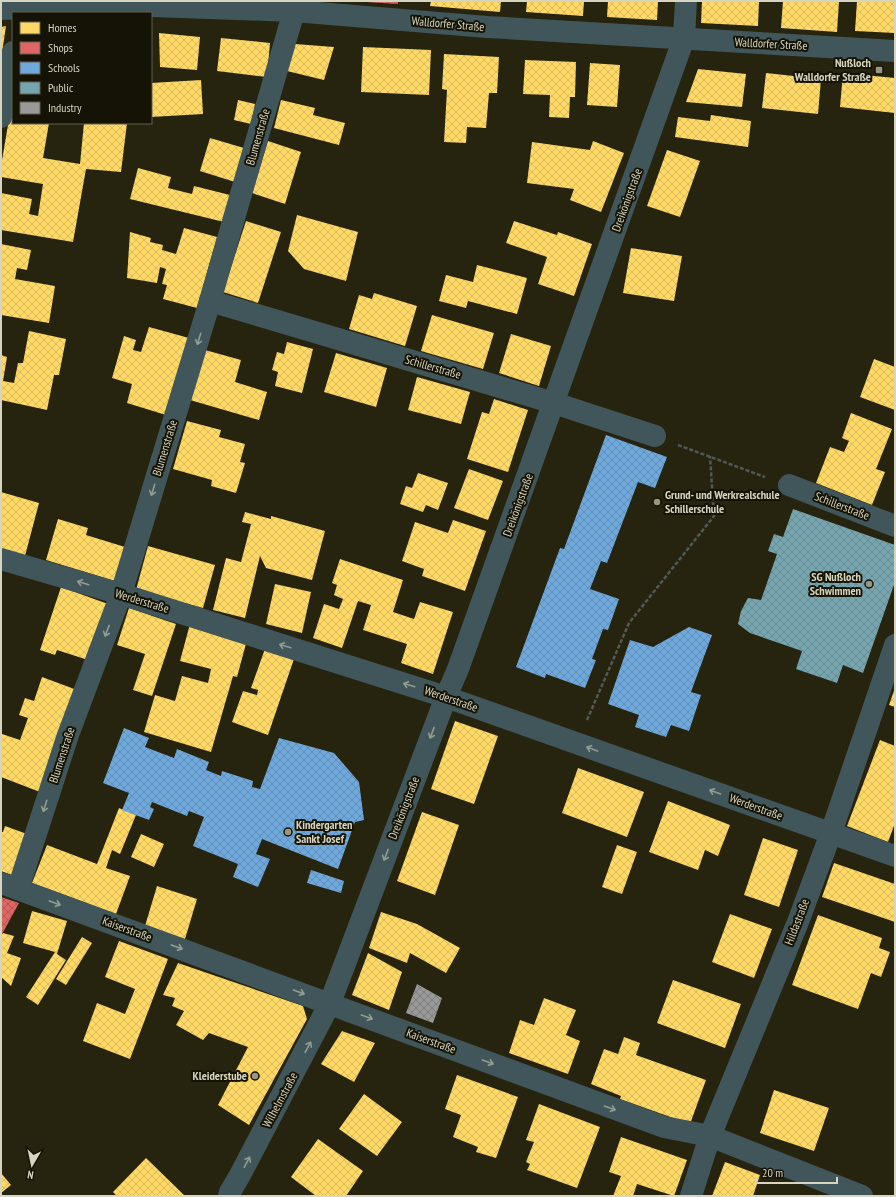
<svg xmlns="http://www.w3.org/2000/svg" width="896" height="1197" font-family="'PT Sans Narrow',sans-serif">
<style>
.homes{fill:url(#homes-cross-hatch)}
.shops{fill:url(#shops-cross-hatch)}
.schools{fill:url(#schools-cross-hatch)}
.public{fill:url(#public-cross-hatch)}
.industry{fill:url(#industry-cross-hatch)}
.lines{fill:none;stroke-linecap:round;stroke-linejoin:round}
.path{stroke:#4f5b58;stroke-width:2.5;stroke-dasharray:4 2;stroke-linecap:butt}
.minor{stroke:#40565a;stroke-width:22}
.tertiary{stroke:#40565a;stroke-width:22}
.oneway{stroke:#939c92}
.poi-dot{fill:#999782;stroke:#151305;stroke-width:1.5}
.labels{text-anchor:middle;stroke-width:4;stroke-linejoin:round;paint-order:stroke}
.street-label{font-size:12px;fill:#d7d5c0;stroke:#151305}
.poi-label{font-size:12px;font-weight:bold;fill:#d7d5c0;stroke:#151305;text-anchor:end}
</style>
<defs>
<pattern id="homes-cross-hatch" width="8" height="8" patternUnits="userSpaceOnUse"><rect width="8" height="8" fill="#ffd966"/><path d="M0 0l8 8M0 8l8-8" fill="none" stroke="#d9ba5d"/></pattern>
<pattern id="shops-cross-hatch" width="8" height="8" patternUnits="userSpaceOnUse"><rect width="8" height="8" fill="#e06666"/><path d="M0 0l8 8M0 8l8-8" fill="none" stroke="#b05b59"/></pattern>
<pattern id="schools-cross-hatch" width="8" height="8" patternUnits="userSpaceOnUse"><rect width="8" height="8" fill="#6fa8dc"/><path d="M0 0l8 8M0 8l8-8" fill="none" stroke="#638eb4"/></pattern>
<pattern id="public-cross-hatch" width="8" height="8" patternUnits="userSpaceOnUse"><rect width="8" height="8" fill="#76a5af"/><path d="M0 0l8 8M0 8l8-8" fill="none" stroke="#688c92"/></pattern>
<pattern id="industry-cross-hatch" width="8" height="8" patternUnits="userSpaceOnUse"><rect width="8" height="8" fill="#999"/><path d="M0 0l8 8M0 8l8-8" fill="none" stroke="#7e7e7c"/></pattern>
</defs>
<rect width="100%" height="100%" fill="#26230e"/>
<g class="homes">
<path d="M431 1H501L500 12 430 6Z"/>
<path d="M527 1H584L583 16 526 12Z"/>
<path d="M608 1H658L657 20 607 17Z"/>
<path d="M702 1H759L758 26 701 23Z"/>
<path d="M783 1H839L837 32 781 28Z"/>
<path d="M857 1H895V33L855 31Z"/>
<path d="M6 26 2 53H1V27Z"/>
<path d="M159 33 200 37 197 70 160 67Z"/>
<path d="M221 38 270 43 267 77 217 71Z"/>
<path d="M295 44 334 47 324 80 287 71Z"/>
<path d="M363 47 431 50 429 95 361 92Z"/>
<path d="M444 54 499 57 497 93H489L486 128 467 127 466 143 444 142 447 90 442 89Z"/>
<path d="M525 60 576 62 575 97H570L569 118 549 117 550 95 523 94Z"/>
<path d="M590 63 620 65 617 107 587 105Z"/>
<path d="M698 69 746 74 742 107 686 102Z"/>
<path d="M766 73 821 79 818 114 762 108Z"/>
<path d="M843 73 895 78V113L840 107Z"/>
<path d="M201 80 203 114 151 117V83Z"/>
<path d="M238 100 255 104 251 124 234 120Z"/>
<path d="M281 100 315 108 313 115 345 123 339 145 274 128Z"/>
<path d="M10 113 13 114V123H49L43 158 80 164 84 123H127L121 172 86 169 73 242 1 230V193L32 199 29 214 38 216 43 184 1 177V166Z"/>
<path d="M711 115 751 121 748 147 675 137 678 117 710 121Z"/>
<path d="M210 138 244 148 235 182 200 171Z"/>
<path d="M268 141 301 152 285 204 252 193Z"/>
<path d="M593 141 624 153 601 212 570 200 574 189 527 183 532 142 590 150Z"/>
<path d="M667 150 700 161 680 217 647 206Z"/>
<path d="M138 168 171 177 168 188 192 194 194 186 230 195 224 222 130 199Z"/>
<path d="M297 215 358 232 346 281 304 269 288 251Z"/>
<path d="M246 221 281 232 258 303 223 292Z"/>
<path d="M514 221 557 235 558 232 592 244 574 296 538 284 547 257 506 243Z"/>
<path d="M184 228 217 237 197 308 163 299 167 285 162 284 166 269 160 267 157 283 127 278 130 232 151 238 150 242 163 245 162 250 176 254Z"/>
<path d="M1 244 31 250 27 270 17 268 15 279 55 286 49 323 1 315Z"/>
<path d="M631 248 682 256 674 301 623 293Z"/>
<path d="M477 265 527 278 517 314 468 301 466 308 439 301 446 275 473 282Z"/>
<path d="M374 293 417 306 405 346 349 329 359 295 372 299Z"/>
<path d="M432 315 494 333 483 369 421 351Z"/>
<path d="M149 327 189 338 166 415 127 403 132 384 112 378 124 336 136 340 133 350 141 352Z"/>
<path d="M29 331 66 339 59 375H54L47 410 1 400V355L7 357 3 381 14 383 18 363H23Z"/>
<path d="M511 334 551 346 539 386 499 373Z"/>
<path d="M287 342 313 349 302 393 275 386 278 372 272 370 277 352 284 354Z"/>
<path d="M205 350 241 360 235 382 267 392 259 420 190 400Z"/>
<path d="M336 353 387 368 376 407 324 392Z"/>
<path d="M874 359 895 367V410L860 397Z"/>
<path d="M417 377 470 392 461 424 408 410Z"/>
<path d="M494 399 528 410 508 472 467 459 482 412 489 414Z"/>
<path d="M851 413 892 429 876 469 885 472 872 505 816 483 830 447 844 452 849 441 842 438Z"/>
<path d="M187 421 221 430 219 437 245 444 240 462 245 463 236 493 211 486 212 480 173 469Z"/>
<path d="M469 469 503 481 488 520 454 508Z"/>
<path d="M418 473 448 483 438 510 426 505 423 512 400 504 406 486 412 488Z"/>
<path d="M1 492 39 503 25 556 1 549Z"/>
<path d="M245 512 271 519V516L325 531 312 580 266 568 260 556 245 618 213 610 226 558 241 562 251 524 242 522Z"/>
<path d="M58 519 88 528 86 535 125 547 115 581 46 560Z"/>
<path d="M453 520 486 531 465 591 422 576 424 569 402 561 415 522 448 533Z"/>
<path d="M148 546 215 565 203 608 136 590Z"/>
<path d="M340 559 403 580 393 612 414 619 420 602 453 612 433 674 401 663 407 644 363 630 371 605 358 601 342 648 313 638 324 604 339 609 343 599 334 595 337 585 332 583Z"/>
<path d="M275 584 311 592 302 633 266 624Z"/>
<path d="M61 587 108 604 88 660 57 650 55 655 40 650Z"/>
<path d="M129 608 176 624 152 696 133 690 145 654 117 645Z"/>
<path d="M190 624 247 640 237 677 233 676 211 752 144 732 155 695 175 701 182 676 208 683 211 669 180 661Z"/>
<path d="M266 646 295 656 268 735 232 722 243 691 257 695 258 690 251 688Z"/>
<path d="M42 677 77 690 40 792 1 777V737L2 734 20 740 28 718 19 715 25 698 34 701Z"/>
<path d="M895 688V707L889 705Z"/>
<path d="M455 721 498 736 474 804 431 789Z"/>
<path d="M880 740 895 746V823L888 842 847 826Z"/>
<path d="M578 768 644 792 627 837 562 813Z"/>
<path d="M668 801 730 825 718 856 705 850 698 870 649 852Z"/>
<path d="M119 808 136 815 120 854 112 850 106 868 130 876 116 914 32 883 47 845 97 864Z"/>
<path d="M422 812 459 825 435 895 397 881Z"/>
<path d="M5 826 27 834 12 875 1 871V832H3Z"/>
<path d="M141 834 164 844 154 867 131 857Z"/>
<path d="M763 838 798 850 779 907 744 895Z"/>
<path d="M617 845 637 852 622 894 602 887Z"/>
<path d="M834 863 895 884V922L822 897Z"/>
<path d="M157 886 197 899 185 939 145 926Z"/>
<path d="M32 911 67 921 57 954 66 960 38 1005 26 997 55 952 23 943Z"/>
<path d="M381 912 417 924 460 948 446 973 410 953 407 963 369 948Z"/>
<path d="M730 914 772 929 754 978 712 962Z"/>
<path d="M818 915 882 938 879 948 890 952 881 977 871 973 858 1009 792 985Z"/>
<path d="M3 933 14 936 7 953 21 958 11 986 1 977V936Z"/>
<path d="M82 937 92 943 66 985 56 979Z"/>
<path d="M119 941 168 959 130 1059 83 1041 97 1003 125 1014 135 989 105 977Z"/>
<path d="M368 953 402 972 389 1010 352 995Z"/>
<path d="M178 963 303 1006 307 1019 249 1125 218 1105 248 1047 209 1033 203 1040 176 1025 184 1011 172 1006 175 998 163 995Z"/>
<path d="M673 980 741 1004 725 1048 657 1023Z"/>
<path d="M544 998 576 1010 566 1035 580 1041 568 1074 509 1053 520 1020 534 1025Z"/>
<path d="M342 1031 375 1043 354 1082 321 1064Z"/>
<path d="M624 1037 640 1043 636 1055 706 1080 690 1124 620 1099 621 1096 591 1084 604 1049 618 1054Z"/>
<path d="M457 1075 518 1097 496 1158 476 1152 478 1147 453 1137 461 1115 445 1109Z"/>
<path d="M774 1090 829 1108 814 1151 760 1133Z"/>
<path d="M364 1094 402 1122 377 1156 339 1129Z"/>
<path d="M539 1104 600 1127 577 1188 527 1170 530 1164 526 1162 534 1142 526 1140Z"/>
<path d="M621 1137 687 1160 674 1196 637 1184 633 1196H613L621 1176 609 1172Z"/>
<path d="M318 1139 363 1171 346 1196H316L291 1177Z"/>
<path d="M146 1158 185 1196H117L113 1192Z"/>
<path d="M725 1162 760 1175 753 1196H712Z"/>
<path d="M1 1173 11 1185 1 1193Z"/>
</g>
<g class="shops">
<path d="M366 1H398V4L366 2Z"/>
<path d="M1 897 19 903 1 936Z"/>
</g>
<g class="schools">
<path d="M606 435 667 457 655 488 638 482 607 563 601 561 590 589 619 599 608 630 603 629 592 659 596 660 585 688 546 674 545 678 516 667 560 548 564 549Z"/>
<path d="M689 627 712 635 691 692 701 695 689 731 671 725 666 737 635 727 639 715 608 704 630 640 653 647Z"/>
<path d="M124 728 149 738 145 747 174 758 177 749 209 762 206 770 221 776 222 771 253 781 252 787 260 789 279 738 334 753 359 782 364 820 355 822 338 869 262 839 256 854 270 859 258 887 233 877 238 864 193 846 204 817 189 811 187 816 152 802 150 807 154 809 149 820 122 810 129 793 103 783Z"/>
<path d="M311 870 344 881 341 893 307 883Z"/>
</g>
<path class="public" d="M793 509 895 545V582L863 673 843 665 837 683 796 669 802 651 750 633 738 624 741 611 748 598 761 600 777 554 768 551 774 534 783 537Z"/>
<path class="industry" d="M417 984 442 998 433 1023 406 1013Z"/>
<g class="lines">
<g class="path">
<path d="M678 445 765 477"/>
<path d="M587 720 629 623 714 516 710 456"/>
</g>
<g class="minor">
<path d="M1 117 13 52"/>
<path d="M210 301 554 403 655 436"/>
<path d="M789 485 895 526"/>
<path d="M1 559 121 594 446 697 895 856"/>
<path d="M1 883 664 1127 710 1136 862 1196"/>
<path d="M18 889 68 735 121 594 210 301 294 11V1"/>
<path d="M229 1196 230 1192 240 1175 330 1003 446 697 458 669 684 38 686 1"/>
<path d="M691 1196 710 1136 798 922 831 833 895 645"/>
</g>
<path class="tertiary" d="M1 9 64 6H154L294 11 487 27 895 51"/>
</g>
<defs><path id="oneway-shaft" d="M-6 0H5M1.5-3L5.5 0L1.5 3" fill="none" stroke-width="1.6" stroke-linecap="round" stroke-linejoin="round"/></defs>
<g class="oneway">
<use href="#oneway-shaft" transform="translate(199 339) rotate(107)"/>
<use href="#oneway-shaft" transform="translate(153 490) rotate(107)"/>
<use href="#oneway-shaft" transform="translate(83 583) rotate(-163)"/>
<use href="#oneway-shaft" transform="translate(107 631) rotate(111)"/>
<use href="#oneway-shaft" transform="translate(285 646) rotate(-163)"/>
<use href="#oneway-shaft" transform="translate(409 685) rotate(-163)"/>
<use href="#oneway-shaft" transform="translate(432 733) rotate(111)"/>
<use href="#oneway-shaft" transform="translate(592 749) rotate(-160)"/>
<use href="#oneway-shaft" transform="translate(715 792) rotate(-160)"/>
<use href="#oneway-shaft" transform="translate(45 806) rotate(108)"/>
<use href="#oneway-shaft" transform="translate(386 855) rotate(111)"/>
<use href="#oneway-shaft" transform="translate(55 903) rotate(20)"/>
<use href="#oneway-shaft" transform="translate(177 947) rotate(20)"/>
<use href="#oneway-shaft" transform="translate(299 992) rotate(20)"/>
<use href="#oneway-shaft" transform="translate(367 1017) rotate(20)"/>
<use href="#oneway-shaft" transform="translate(308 1047) rotate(-62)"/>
<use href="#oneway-shaft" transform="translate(488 1062) rotate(20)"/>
<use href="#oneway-shaft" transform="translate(610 1108) rotate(20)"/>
<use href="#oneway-shaft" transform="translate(247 1162) rotate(-62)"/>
</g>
<g class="poi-dot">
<rect x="875" y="66" width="8" height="8" rx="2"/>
<circle cx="657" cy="502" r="4"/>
<circle cx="869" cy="584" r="4"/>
<circle cx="288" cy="832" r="4"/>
<circle cx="255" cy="1076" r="4"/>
</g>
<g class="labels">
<g class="street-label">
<text transform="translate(448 24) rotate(5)" y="4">Walldorfer Straße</text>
<text transform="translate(771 44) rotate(3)" y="4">Walldorfer Straße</text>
<text transform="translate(258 137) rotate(-74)" y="4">Blumenstraße</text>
<text transform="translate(627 200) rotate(-70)" y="4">Dreikönigstraße</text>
<text transform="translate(433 367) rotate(16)" y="4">Schillerstraße</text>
<text transform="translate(165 448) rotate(-73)" y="4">Blumenstraße</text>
<text transform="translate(518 505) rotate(-70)" y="4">Dreikönigstraße</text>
<text transform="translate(842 506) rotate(21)" y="4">Schillerstraße</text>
<text transform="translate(142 601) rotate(17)" y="4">Werderstraße</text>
<text transform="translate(451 699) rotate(19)" y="4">Werderstraße</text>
<text transform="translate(62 755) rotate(-72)" y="4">Blumenstraße</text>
<text transform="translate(756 807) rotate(20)" y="4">Werderstraße</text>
<text transform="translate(404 808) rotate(-69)" y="4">Dreikönigstraße</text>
<text transform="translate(797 922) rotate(-69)" y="4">Hildastraße</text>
<text transform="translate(127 929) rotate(20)" y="4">Kaiserstraße</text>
<text transform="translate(431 1041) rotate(20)" y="4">Kaiserstraße</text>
<text transform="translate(280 1100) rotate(-62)" y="4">Wilhelmstraße</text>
</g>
<g class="poi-label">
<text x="871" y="67">Nußloch<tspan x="871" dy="14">Walldorfer Straße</tspan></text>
<text x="665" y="499" text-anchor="start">Grund- und Werkrealschule<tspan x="665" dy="14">Schillerschule</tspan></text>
<text x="861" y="581">SG Nußloch<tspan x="861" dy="14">Schwimmen</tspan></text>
<text x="296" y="829" text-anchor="start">Kindergarten<tspan x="296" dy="14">Sankt Josef</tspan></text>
<text x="247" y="1080">Kleiderstube</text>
</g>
</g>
<rect width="896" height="1197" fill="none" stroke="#d7d5c0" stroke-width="4"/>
<rect x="12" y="12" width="140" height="112" fill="#151305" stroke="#636150"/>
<rect x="20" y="22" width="20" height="12" fill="#ffd966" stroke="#636150"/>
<text x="48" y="32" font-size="12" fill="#d7d5c0">Homes</text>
<rect x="20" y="42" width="20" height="12" fill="#e06666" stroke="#636150"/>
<text x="48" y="52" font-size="12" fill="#d7d5c0">Shops</text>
<rect x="20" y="62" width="20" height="12" fill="#6fa8dc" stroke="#636150"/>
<text x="48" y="72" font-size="12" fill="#d7d5c0">Schools</text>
<rect x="20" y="82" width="20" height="12" fill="#76a5af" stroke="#636150"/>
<text x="48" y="92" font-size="12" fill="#d7d5c0">Public</text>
<rect x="20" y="102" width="20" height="12" fill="#999999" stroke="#636150"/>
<text x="48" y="112" font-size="12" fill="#d7d5c0">Industry</text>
<g transform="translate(32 1165) rotate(189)" stroke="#151305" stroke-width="3" paint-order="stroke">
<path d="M0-3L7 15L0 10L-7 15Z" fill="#d7d5c0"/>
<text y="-6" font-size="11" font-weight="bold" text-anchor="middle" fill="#d7d5c0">N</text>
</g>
<path d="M756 1177v6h81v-6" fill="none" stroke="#d7d5c0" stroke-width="2"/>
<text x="762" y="1177" font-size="12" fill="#d7d5c0" stroke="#151305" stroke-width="3" paint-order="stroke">20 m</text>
</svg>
